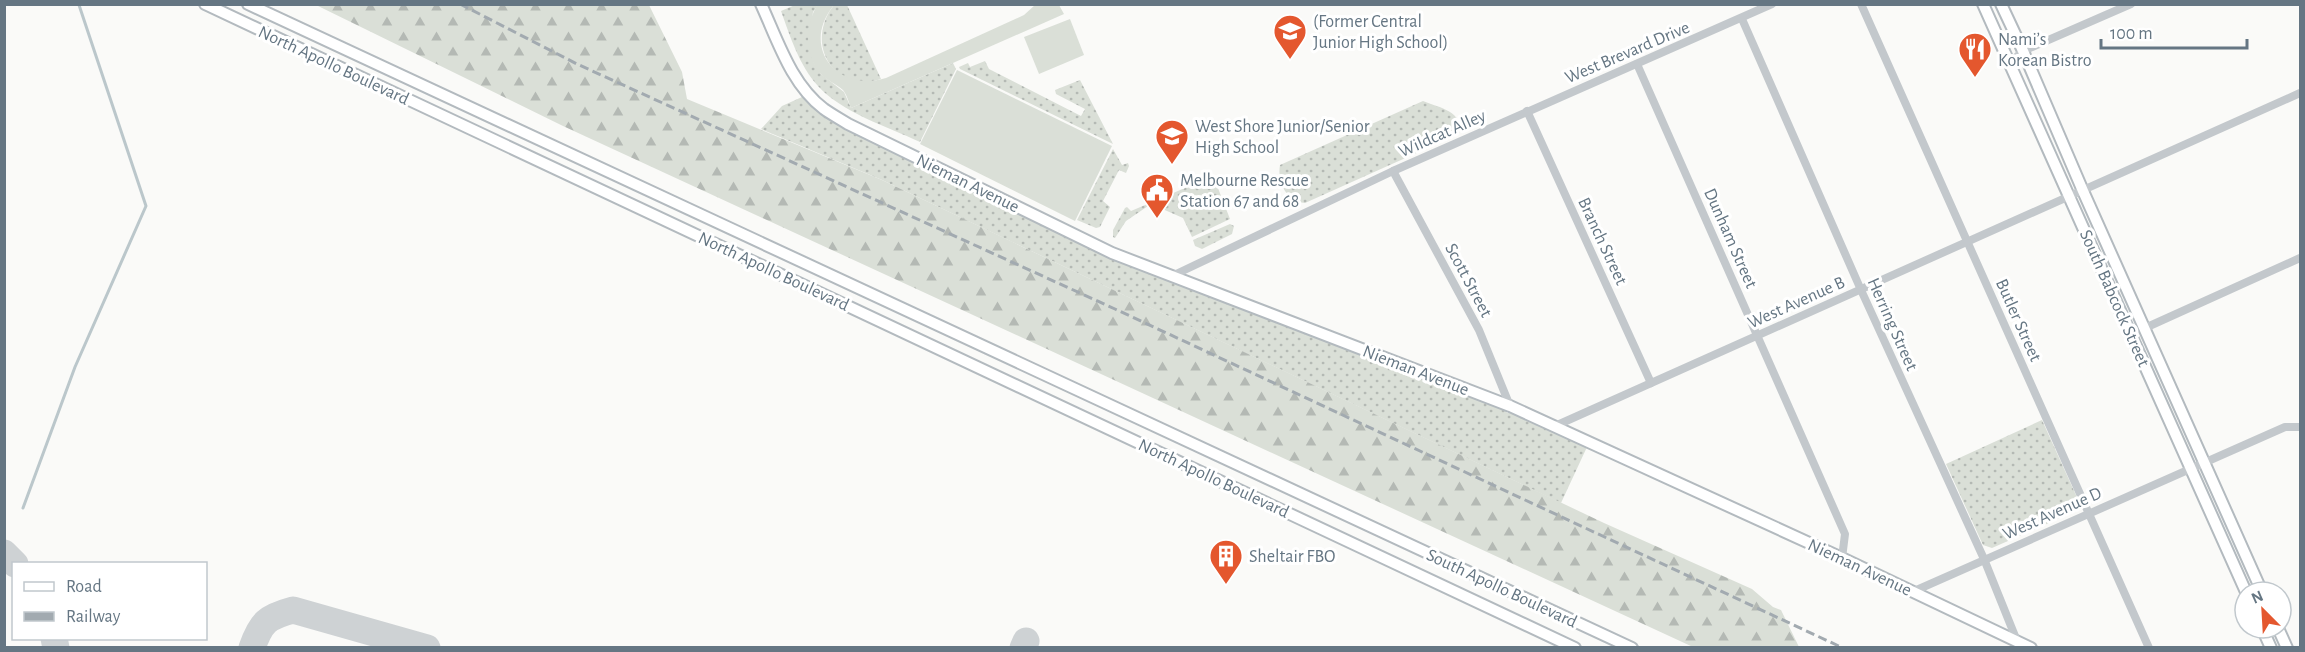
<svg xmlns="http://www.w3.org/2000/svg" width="2305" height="652" font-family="'Alegreya Sans',sans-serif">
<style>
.grass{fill:url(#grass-dots)}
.forest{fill:url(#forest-firs)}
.garden{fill:#dadfd7}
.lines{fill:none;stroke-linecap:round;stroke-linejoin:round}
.stream{stroke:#bbc7cb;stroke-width:3}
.taxiway{stroke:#ced2d4;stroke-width:27}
.secondary-casing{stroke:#b3babf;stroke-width:14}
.street{stroke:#c3c8cc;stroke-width:8}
.secondary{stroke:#fff;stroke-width:10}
.rail{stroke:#a2aab0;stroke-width:3;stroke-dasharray:9 4.5;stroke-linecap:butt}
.labels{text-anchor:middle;stroke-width:6;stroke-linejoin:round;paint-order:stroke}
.poi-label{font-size:18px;fill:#657683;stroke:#fff;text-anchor:start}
.street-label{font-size:18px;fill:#657683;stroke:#fff}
</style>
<defs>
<pattern id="grass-dots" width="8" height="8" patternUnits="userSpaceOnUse" patternTransform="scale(1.5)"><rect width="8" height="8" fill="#dadfd7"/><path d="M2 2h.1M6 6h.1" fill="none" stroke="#b4b9b4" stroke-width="1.8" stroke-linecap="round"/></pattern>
<pattern id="forest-firs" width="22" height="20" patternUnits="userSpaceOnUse" patternTransform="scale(1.5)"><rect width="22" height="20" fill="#dadfd7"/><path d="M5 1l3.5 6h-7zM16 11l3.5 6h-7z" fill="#b4b9b4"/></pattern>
</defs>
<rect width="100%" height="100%" fill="#fafaf8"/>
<g class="grass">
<path d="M795 5H818L813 12 809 46 814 63 821 74 844 92 851 108 953 63 956 69 920 142C888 127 841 112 818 86 799 65 790 36 781 11Z"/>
<path d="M834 5H847L881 79C833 94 804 43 834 5Z"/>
<path d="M985 61 989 69 1081 116 1085 109 1056 94 1055 90 1080 80 1113 144 960 69 959 67 968 63 970 67Z"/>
<path d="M802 97 821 113 846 129 1171 280 1172 282 1175 281 1506 410 1507 413 1510 412 1587 447 1561 503 882 180 761 129 782 106Z"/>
<path d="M1423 101C1440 108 1464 111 1459 134L1305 203C1286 201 1277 182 1280 165Z"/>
<path d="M1113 149 1122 165 1128 163 1129 166 1126 173 1119 170 1103 201 1110 207 1100 227 1096 228 1077 220Z"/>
<path d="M1203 171 1216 183 1230 219 1192 237 1183 218 1151 204 1126 221 1115 238 1113 237V230L1125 208 1127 207 1131 211 1206 179Z"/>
<path d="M1230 224 1234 226 1232 234 1202 249 1195 246 1193 240Z"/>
<path d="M2042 420 2080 504 2076 511 1992 548 1983 545 1946 464Z"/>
</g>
<path class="forest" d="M316 5H649L682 72 687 99 882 180 1604 523 1752 589 1773 607 1781 610 1799 647H1693L563 126Z"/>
<g class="garden">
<path d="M818 4 834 5C800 46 836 93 886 78L1024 15 1035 5H1059L1064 14 851 108C849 103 847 95 843 90 836 84 826 80 820 73 804 54 805 24 818 4Z"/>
<path d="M1070 19 1084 55 1039 74 1024 37Z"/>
<path d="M957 70 1112 146 1075 221 920 144Z"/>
</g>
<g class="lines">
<path class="stream" d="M23 508 75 367 146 206 79 5"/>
<g class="taxiway">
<path d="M4 553 15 564"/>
<path d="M54 638 56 648"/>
<path d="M252 648C261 622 267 617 293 610L427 648"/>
<path d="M1023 648 1026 641"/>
</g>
<defs>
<g id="secondary">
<path d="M205 4 1575 648"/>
<path d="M248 4 1632 648"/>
<path d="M761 4C778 41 791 84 824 109 831 114 840 119 848 124L1112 253 1510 406 1842 558 2031 648"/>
<path d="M1983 4 2246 592"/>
<path d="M2001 4 2023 51 2083 191 2262 592"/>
<path d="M2262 628 2271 648"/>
<path d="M2278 628 2287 648"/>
</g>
</defs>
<use href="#secondary" class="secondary-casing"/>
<g class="street">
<path d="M1861 4 2149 648"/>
<path d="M1742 19 1861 290 1984 559 2017 641"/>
<path d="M2010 63 2023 51 2131 4"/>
<path d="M1637 64 1845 534 1842 558"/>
<path d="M1527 111 1651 383"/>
<path d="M1393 171 1479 330 1510 406"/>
<path d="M1174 275 1393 171 1772 4"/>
<path d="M2145 328 2300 258"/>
<path d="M1555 426 2300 93"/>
<path d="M1912 592 2285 427H2300"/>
</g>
<use href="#secondary" class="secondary"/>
<path class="rail" d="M460 4 577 64 1115 309 1843 648"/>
</g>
<defs>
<symbol id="school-pin" viewBox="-11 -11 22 30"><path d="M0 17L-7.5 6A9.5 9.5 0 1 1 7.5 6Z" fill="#e4572e" stroke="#fff"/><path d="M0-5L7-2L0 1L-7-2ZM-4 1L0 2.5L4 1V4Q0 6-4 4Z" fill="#fff"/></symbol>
<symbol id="restaurant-pin" viewBox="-11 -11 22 30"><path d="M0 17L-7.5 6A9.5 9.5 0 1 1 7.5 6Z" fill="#e4572e" stroke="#fff"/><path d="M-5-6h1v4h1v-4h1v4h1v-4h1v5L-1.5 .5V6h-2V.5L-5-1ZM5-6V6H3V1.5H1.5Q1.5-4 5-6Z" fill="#fff"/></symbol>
<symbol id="civic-pin" viewBox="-11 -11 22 30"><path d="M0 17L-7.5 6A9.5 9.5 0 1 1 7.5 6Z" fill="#e4572e" stroke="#fff"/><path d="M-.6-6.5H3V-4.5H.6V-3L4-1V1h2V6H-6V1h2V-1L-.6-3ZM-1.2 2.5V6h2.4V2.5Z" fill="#fff"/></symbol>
<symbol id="building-pin" viewBox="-11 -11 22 30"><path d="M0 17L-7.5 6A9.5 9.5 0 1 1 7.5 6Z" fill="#e4572e" stroke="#fff"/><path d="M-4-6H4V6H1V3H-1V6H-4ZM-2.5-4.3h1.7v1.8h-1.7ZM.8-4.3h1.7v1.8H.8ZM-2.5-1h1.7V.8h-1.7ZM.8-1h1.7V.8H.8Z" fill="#fff"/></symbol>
</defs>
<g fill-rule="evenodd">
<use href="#school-pin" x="1271" y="12" width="38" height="52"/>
<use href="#restaurant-pin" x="1956" y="30" width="38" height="52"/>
<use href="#school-pin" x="1153" y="117" width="38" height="52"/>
<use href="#civic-pin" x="1138" y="171" width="38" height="52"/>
<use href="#building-pin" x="1207" y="537" width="38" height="52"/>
</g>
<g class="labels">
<g class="poi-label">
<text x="1313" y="27">(Former Central<tspan x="1313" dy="21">Junior High School)</tspan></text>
<text x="1998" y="45">Nami’s<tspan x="1998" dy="21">Korean Bistro</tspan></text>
<text x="1195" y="132">West Shore Junior/Senior<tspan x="1195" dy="21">High School</tspan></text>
<text x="1180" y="186">Melbourne Rescue<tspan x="1180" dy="21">Station 67 and 68</tspan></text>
<text x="1249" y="562">Sheltair FBO</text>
</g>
<g class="street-label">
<text transform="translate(1627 52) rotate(-23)" y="6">West Brevard Drive</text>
<text transform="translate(334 65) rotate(25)" y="6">North Apollo Boulevard</text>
<text transform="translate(1442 133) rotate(-24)" y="6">Wildcat Alley</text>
<text transform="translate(968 183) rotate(26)" y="6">Nieman Avenue</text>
<text transform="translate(1731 238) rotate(66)" y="6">Dunham Street</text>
<text transform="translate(1603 241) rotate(65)" y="6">Branch Street</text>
<text transform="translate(774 271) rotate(25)" y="6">North Apollo Boulevard</text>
<text transform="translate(1469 280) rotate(62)" y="6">Scott Street</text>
<text transform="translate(2115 298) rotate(66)" y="6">South Babcock Street</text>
<text transform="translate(1796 302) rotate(-24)" y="6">West Avenue B</text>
<text transform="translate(2019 320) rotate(66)" y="6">Butler Street</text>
<text transform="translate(1893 324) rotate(66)" y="6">Herring Street</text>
<text transform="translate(1416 370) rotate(21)" y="6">Nieman Avenue</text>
<text transform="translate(1214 478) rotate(25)" y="6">North Apollo Boulevard</text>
<text transform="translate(2052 513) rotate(-24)" y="6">West Avenue D</text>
<text transform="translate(1860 567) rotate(25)" y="6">Nieman Avenue</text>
<text transform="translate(1502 588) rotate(25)" y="6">South Apollo Boulevard</text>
</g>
</g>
<rect width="2305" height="652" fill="none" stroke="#657683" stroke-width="12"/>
<rect x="12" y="562" width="195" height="78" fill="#ffffff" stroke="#c1c8cd" stroke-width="1.5"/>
<rect x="24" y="582" width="30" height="9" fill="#ffffff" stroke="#c1c8cd" stroke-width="1.5"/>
<text x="66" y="592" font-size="18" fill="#657683">Road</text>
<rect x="24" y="612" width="30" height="9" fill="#a2aab0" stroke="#c1c8cd" stroke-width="1.5"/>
<text x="66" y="622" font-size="18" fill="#657683">Railway</text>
<g transform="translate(2263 610) rotate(336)"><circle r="28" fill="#ffffff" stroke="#c1c8cd" stroke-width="1.5"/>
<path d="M0-4.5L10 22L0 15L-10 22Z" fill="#e4572e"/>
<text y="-9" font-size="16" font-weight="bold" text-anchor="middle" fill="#657683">N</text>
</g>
<path d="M2101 39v9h146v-9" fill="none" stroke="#657683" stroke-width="3"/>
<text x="2110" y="39" font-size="18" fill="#657683" stroke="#ffffff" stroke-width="4.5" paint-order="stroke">100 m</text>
</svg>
